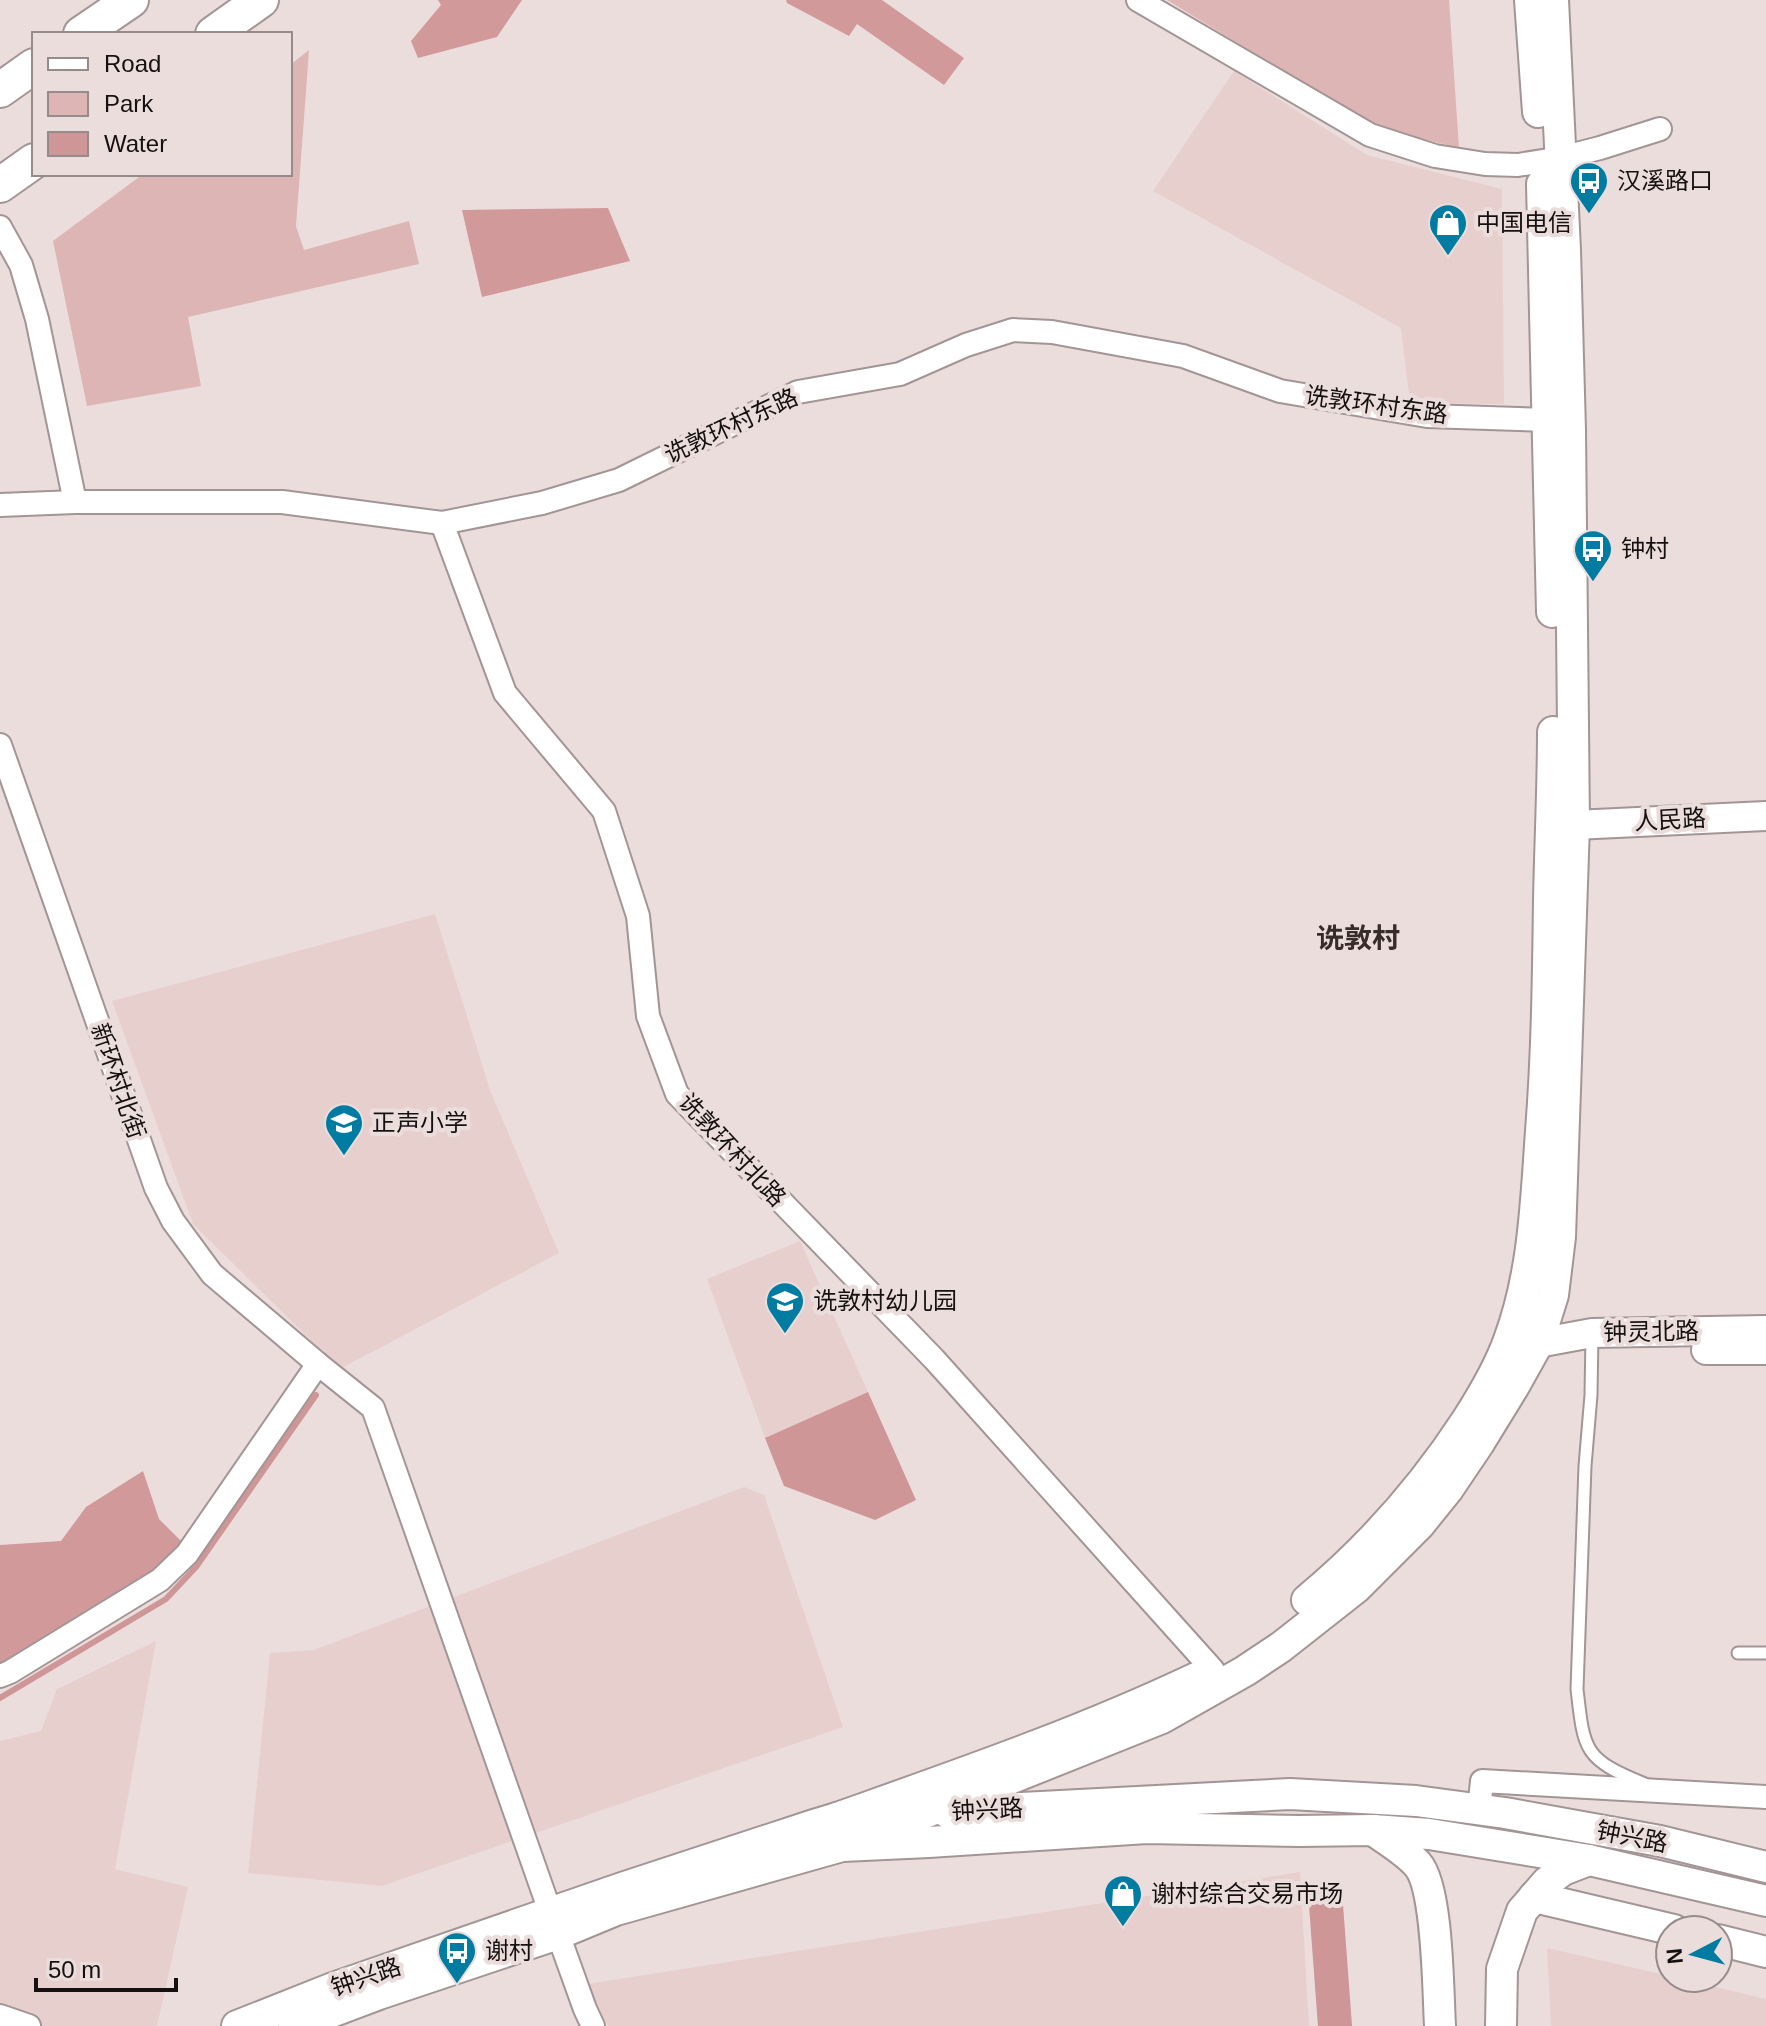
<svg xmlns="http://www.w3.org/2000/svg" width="1766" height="2026" font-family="Arial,'Noto Sans SC',sans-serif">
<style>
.built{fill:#e7cfce}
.green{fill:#ddb5b5}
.forest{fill:#d19999}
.water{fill:#ce9697}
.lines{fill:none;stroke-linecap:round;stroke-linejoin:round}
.stream{stroke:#ce9697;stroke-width:6}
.river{stroke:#ce9697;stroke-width:34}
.service-casing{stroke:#a39595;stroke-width:15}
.minor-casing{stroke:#a39595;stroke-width:26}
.tertiary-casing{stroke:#a39595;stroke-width:32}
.secondary-casing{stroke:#a39595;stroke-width:34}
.primary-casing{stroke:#a39595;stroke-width:38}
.service{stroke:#fff;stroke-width:11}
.minor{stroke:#fff;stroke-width:22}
.tertiary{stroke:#fff;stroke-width:28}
.secondary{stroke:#fff;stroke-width:30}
.primary{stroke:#fff;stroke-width:34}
.labels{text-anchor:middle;stroke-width:8;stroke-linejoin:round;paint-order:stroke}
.poi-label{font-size:24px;fill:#161111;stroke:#ecdddd;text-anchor:start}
.street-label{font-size:24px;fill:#161111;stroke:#ecdddd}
.quarter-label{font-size:28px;font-weight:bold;fill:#372b2b;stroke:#ecdddd}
</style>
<rect width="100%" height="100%" fill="#ecdddd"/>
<g class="built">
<path d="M1234 71 1367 155 1502 189 1504 404 1410 403 1401 328 1153 191Z"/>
<path d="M435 914 490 1090 559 1253 340 1369 193 1224 112 1001Z"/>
<path d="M800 1241 868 1392 765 1438 707 1279Z"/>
<path d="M744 1487 764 1495 843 1727 382 1886 248 1873 270 1653 314 1650Z"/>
<path d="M156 1641 115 1869 188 1887 157 2026H0V1741L41 1731 57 1689Z"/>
<path d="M1300 1872 1309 2026H608L587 1984Z"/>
<path d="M1547 1948 1670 1976V1978H1678L1766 1999V2026H1551Z"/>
</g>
<g class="green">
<path d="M1167 0H1449L1459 148 1375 127Z"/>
<path d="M309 50 296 226 304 250 409 221 419 264 188 317 201 386 87 406 53 241 143 174H290V65Z"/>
</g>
<g class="forest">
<path d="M438 0H522L497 37 418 58 411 41 441 5Z"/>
<path d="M786 0H882L964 58 944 85 857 24 849 36 787 3Z"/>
<path d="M608 208 630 261 482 297 462 210Z"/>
<path d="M143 1471 159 1519 183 1543 153 1574 0 1666V1545L61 1541 86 1507Z"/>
</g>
<path class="water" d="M868 1392 916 1500 875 1520 784 1486 765 1438Z"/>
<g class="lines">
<path class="stream" d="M0 1698 166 1599 196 1567 316 1395"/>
<path class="river" d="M1326 1905 1335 2026"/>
<defs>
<g id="service">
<path d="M1592 1335 1591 1395 1585 1466 1577 1689C1584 1752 1584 1759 1645 1784"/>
<path d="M1738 1653H1766"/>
</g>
<g id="minor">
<path d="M1138 0 1370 135 1435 156 1485 164 1518 165 1561 158 1600 148 1660 129"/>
<path d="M0 227 21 265 37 319 75 502"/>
<path d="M0 505 75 502H282L442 523 542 503 619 480 798 392 900 374 966 345 1013 330 1052 332 1183 356 1280 391 1427 416 1549 420"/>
<path d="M442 523 505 693 604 811 638 916 648 1016 677 1094 934 1359 1213 1670"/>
<path d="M0 745 156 1188 173 1221 212 1274 318 1364 373 1408 558 1934 585 2009 593 2026"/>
<path d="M0 1676 10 1672 160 1580 187 1554 318 1364"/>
<path d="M1479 1810 1482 1781 1766 1797"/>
<path d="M0 2016 29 2026"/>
</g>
<g id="tertiary">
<path d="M1574 825 1766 816"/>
<path d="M1538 1343 1592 1333 1766 1330"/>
<path d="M1706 1350H1766"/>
</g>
<g id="secondary">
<path d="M1530 0 1538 112"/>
<path d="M1542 184 1552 612"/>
<path d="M1307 1600C1371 1547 1422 1489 1467 1420 1483 1395 1499 1368 1509 1340 1534 1273 1536 1201 1541 1131 1547 1055 1548 978 1549 901 1550 845 1553 788 1553 732"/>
<path d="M947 1812 1290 1794 1416 1801 1505 1813 1660 1841 1766 1867"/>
<path d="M837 1818C958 1775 1080 1733 1196 1678"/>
<path d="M1373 1830C1388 1841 1406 1851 1418 1865 1438 1889 1438 1992 1440 2026"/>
<path d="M842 1846 1162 1718 1245 1671 1281 1647 1356 1588 1419 1525 1448 1489 1479 1443 1514 1386 1538 1343 1553 1295 1560 1237 1574 825 1570 430 1565 250 1553 0"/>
<path d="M1534 1897 1674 1930"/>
<path d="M1718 1940 1766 1952"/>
<path d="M237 2026 333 1988 622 1888 814 1825 837 1818 855 1817"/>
<path d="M294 2026 379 1994 558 1934 616 1910 842 1846 929 1842 1147 1828 1299 1831 1373 1830 1429 1834 1589 1860 1766 1901"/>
<path d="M1501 2026 1502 1969 1522 1911 1547 1882 1563 1870 1589 1860"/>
</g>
<g id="primary">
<path d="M81 34 131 0"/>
<path d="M213 34 261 0"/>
<path d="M0 90 34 66"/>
<path d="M0 185 34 161"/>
</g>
</defs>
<use href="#service" class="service-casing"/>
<use href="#minor" class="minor-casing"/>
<use href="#tertiary" class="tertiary-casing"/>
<use href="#secondary" class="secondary-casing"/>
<use href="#primary" class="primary-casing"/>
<use href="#service" class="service"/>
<use href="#minor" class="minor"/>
<use href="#tertiary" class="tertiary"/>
<use href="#secondary" class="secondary"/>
<use href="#primary" class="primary"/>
</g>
<defs>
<symbol id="bus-pin" viewBox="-11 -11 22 30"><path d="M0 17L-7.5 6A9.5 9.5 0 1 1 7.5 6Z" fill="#007ca2" stroke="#ecdddd"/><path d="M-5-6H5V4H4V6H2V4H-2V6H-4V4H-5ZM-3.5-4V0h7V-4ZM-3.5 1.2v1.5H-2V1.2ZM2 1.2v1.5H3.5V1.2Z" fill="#fff"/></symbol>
<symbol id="shop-pin" viewBox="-11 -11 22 30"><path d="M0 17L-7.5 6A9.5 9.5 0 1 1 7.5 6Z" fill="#007ca2" stroke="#ecdddd"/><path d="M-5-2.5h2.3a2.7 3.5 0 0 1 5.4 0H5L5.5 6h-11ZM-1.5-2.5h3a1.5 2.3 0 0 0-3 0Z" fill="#fff"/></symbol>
<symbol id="school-pin" viewBox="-11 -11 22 30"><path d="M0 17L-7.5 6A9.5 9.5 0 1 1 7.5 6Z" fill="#007ca2" stroke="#ecdddd"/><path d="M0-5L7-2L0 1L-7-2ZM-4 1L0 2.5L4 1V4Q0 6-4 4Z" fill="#fff"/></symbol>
</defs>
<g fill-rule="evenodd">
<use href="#bus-pin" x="1567" y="159" width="44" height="60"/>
<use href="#shop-pin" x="1426" y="201" width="44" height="60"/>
<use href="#bus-pin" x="1571" y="527" width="44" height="60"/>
<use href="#school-pin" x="322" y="1101" width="44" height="60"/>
<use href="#school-pin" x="763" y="1279" width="44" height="60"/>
<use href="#shop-pin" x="1101" y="1872" width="44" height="60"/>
<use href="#bus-pin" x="435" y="1929" width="44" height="60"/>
</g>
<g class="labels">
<g class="poi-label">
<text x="1617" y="189">汉溪路口</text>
<text x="1476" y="231">中国电信</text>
<text x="1621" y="557">钟村</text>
<text x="372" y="1131">正声小学</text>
<text x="813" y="1309">诜敦村幼儿园</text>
<text x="1151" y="1902">谢村综合交易市场</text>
<text x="485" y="1959">谢村</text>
</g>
<g class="street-label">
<text transform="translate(1376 405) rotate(8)" y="8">诜敦环村东路</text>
<text transform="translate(731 426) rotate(-25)" y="8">诜敦环村东路</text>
<text transform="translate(1670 820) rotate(-3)" y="8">人民路</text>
<text transform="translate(118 1081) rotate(71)" y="8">新环村北街</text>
<text transform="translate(732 1150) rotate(47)" y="8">诜敦环村北路</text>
<text transform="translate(1651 1332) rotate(-1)" y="8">钟灵北路</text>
<text transform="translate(987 1810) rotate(-3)" y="8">钟兴路</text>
<text transform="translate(1632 1837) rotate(11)" y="8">钟兴路</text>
<text transform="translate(366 1977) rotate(-19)" y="8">钟兴路</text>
</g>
<g class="quarter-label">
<text x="1358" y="948">诜敦村</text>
</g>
</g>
<rect x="32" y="32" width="260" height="144" fill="#ecdddd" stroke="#968b8b" stroke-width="2"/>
<rect x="48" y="58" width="40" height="12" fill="#ffffff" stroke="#968b8b" stroke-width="2"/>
<text x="104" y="72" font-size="24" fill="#161111">Road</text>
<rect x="48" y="92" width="40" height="24" fill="#ddb5b5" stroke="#968b8b" stroke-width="2"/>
<text x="104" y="112" font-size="24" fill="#161111">Park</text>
<rect x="48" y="132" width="40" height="24" fill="#ce9697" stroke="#968b8b" stroke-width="2"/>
<text x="104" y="152" font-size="24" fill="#161111">Water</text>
<g transform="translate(1694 1954) rotate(264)"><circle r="38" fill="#ecdddd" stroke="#968b8b" stroke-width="2"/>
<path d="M0-6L14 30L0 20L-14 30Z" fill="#007ca2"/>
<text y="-12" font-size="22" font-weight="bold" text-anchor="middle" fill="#161111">N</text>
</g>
<path d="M36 1978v12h140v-12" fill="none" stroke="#161111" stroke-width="4"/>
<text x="48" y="1978" font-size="24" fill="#161111" stroke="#ecdddd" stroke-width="6" paint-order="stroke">50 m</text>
</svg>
